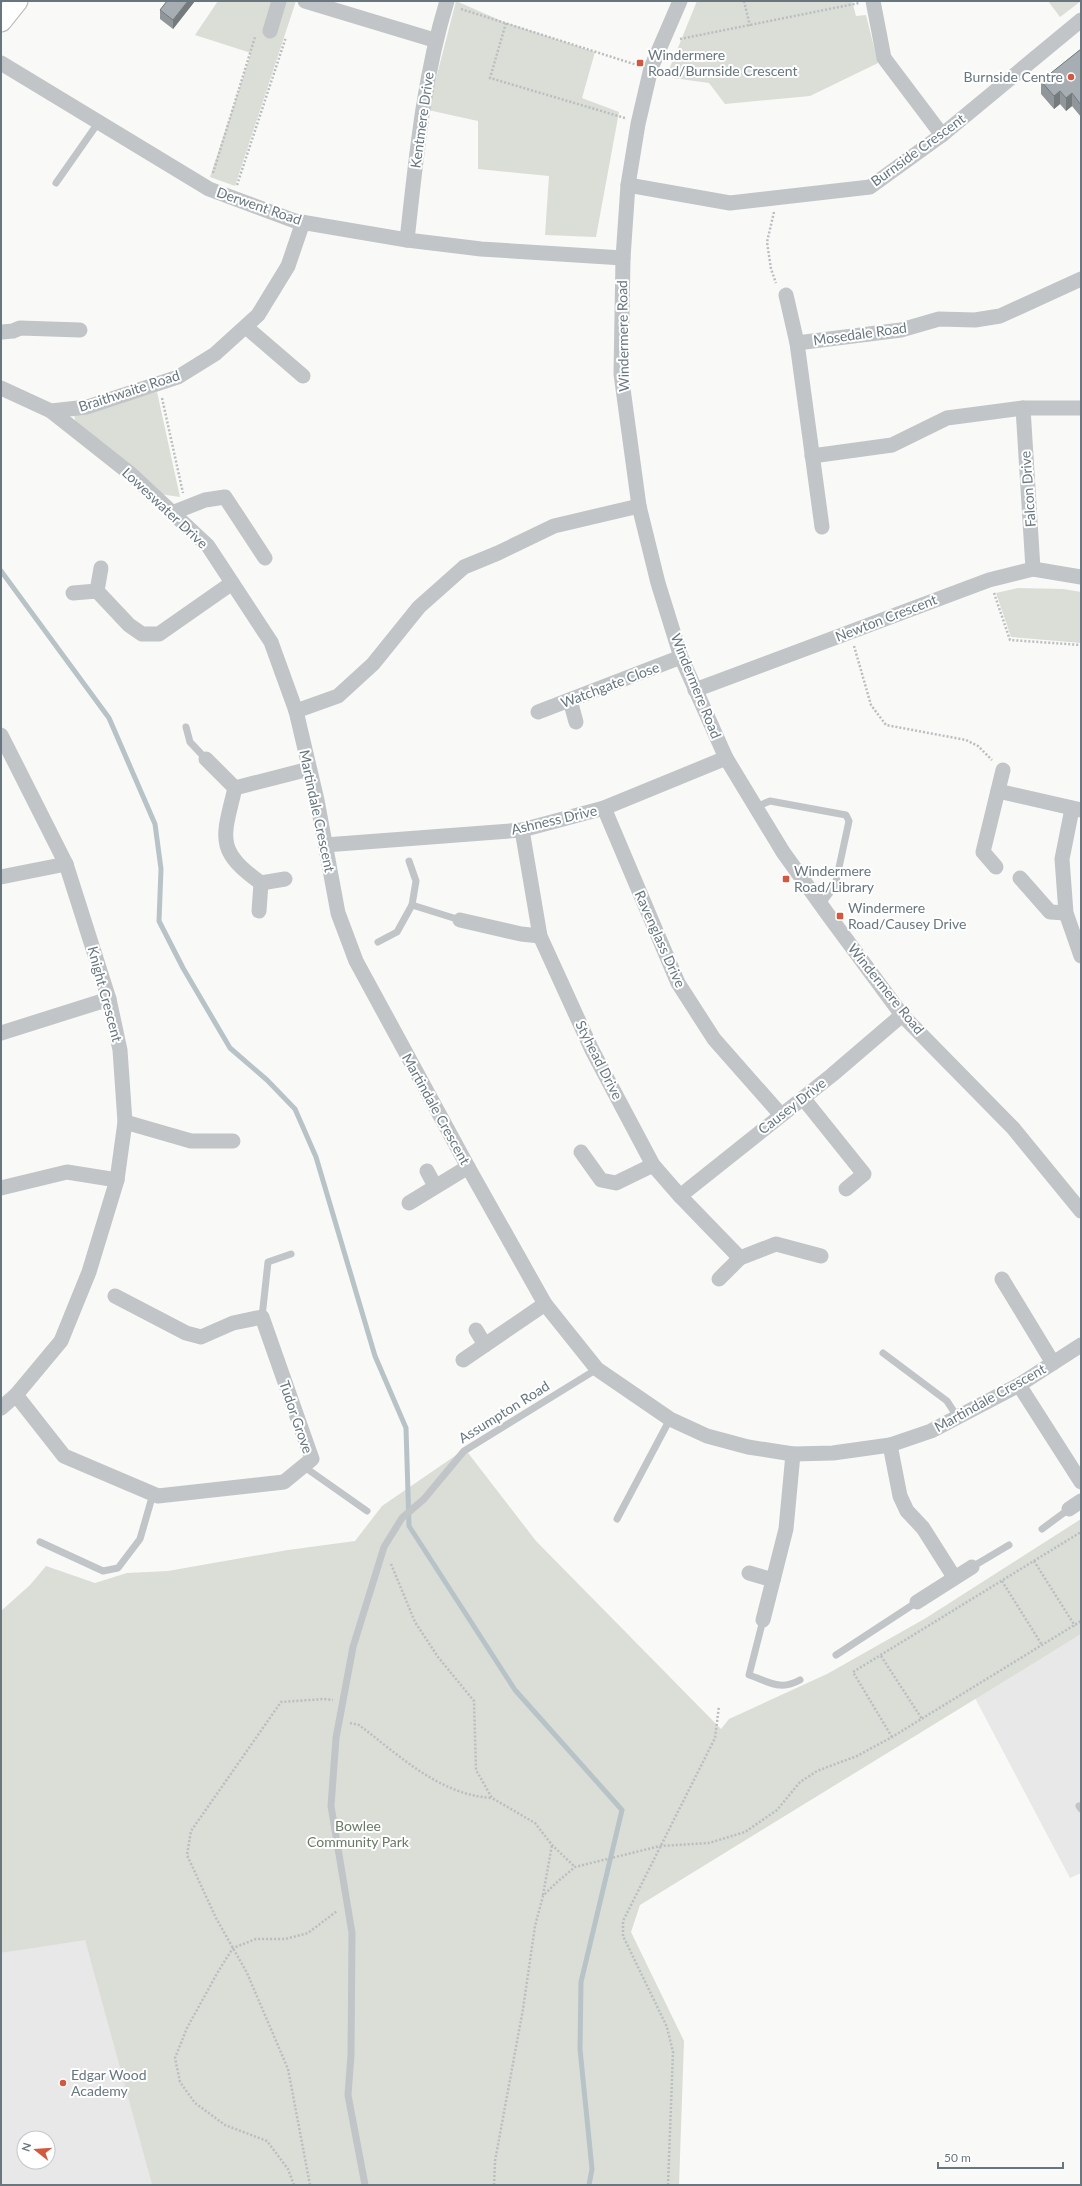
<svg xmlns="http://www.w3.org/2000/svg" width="1082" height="2186" font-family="Lato,sans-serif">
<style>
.built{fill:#e7e8e7;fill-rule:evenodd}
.green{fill:#daded7}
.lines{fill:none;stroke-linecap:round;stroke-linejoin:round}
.stream{stroke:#b8c3c7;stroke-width:5}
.secondary-casing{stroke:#b4b9bd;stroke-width:23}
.path{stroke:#bbbec0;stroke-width:2.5;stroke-dasharray:2 2;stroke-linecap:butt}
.lane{stroke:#c1c5c8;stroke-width:7}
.street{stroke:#c1c5c8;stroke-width:15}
.secondary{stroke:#fff;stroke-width:21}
.wall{fill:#90969a}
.shaded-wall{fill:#757a7d}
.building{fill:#a7aeb3;stroke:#757a7d}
.poi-dot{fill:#d2593f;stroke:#fff;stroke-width:1.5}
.labels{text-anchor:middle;stroke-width:4;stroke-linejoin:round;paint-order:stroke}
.poi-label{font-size:14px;fill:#67767f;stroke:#fff;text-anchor:start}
.street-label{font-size:14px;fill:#67767f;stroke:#fff}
.park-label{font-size:14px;fill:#6a7866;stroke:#fff}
</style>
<rect width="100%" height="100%" fill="#f9f9f7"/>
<g class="built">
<path d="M1081 1634V1873L1070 1878 975 1698Z"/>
<path d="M85 1939 152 2185H1V1953ZM24 2138H48V2162H24Z"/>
</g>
<g class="green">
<path d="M218 1H296L235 186 210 177 251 53 195 35Z"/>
<path d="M456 1 504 22 595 52 582 98 619 112 596 237 545 235 549 176 478 169V121L428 110Z"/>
<path d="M697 1H852L856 16 866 15 878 63 810 96 725 104 709 83 666 77Z"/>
<path d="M1048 1H1081L1060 17Z"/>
<path d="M157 392 180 497 160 494 76 425 74 414Z"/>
<path d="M1018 588 1063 589 1081 592V643L1011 637 996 593Z"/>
<path d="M465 1449 536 1541 721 1729 729 1719 827 1674 926 1618 1081 1519V1634L640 1905 631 1932 684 2041 679 2185H152L85 1940 1 1953V1611L30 1585 46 1566 95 1583 127 1573 168 1571 288 1550 355 1541 382 1506Z"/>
</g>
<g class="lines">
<path class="stream" d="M1 571 109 718 155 824 161 869 159 921 183 968 230 1048 267 1080 295 1109 316 1157 375 1356 406 1428 409 1526 515 1690 622 1810 581 1982 580 2049 592 2169 589 2185"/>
<defs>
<path id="secondary" d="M1 21 17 1"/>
</defs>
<use href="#secondary" class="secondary-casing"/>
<g class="path">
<path d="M744 1 750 26"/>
<path d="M461 9 637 65"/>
<path d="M506 23 490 78 625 118"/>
<path d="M680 39 859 3"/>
<path d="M213 173 255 37"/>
<path d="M237 185 286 37"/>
<path d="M774 212 767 242 771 269 776 283"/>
<path d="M162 398 183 493"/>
<path d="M994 593 1010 640 1081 645"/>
<path d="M854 646 871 705 886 725 966 740 978 746 992 760"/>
<path d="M1034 1561 1075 1626"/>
<path d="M391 1564 415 1622 438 1657 474 1701 476 1770 492 1798 535 1823 552 1845 575 1867"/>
<path d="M1002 1581 1042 1645"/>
<path d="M881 1656 922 1719"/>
<path d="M350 1723 359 1725C399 1755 439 1795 492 1798"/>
<path d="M892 1737 853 1672 1081 1532"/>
<path d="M543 1895 552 1845"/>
<path d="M294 2185 288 2169 267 2141 225 2125 195 2103 180 2082 175 2058 187 2028 219 1970 233 1948 256 1939H285L308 1933 337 1911"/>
<path d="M310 2185 288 2069 247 1973 216 1918 187 1855 191 1831 281 1702 324 1699 333 1700"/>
<path d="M494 2185 495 2161 523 2009 535 1926 543 1896 556 1883 575 1867 660 1846 709 1843 745 1832 777 1810 800 1782 817 1771 857 1756 892 1737 1081 1621"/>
<path d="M668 2185 673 2052 667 2027 623 1936V1921L715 1738 719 1706"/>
</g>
<g class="lane">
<path d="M56 183 98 123"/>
<path d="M186 727 190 742 206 759"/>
<path d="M756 807 770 801 846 815 849 821 835 886 821 905"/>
<path d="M412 905 460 920"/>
<path d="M378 942 397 932 412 905 416 881 409 861"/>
<path d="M262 1317 268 1262 291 1254"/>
<path d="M883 1353 947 1401 958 1418"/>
<path d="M303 1466 367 1511"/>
<path d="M617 1519 670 1419"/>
<path d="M1042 1529 1069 1509"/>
<path d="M40 1542 103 1571 118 1568 140 1539 153 1494"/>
<path d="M972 1567 1009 1545"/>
<path d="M763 1620 749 1675C770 1682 780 1691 800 1680"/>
<path d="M836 1655 917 1602"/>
<path d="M1079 1806 1081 1809"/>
<path d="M365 2185 348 2095 351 2055 352 1933 331 1806 336 1738 353 1647 384 1547 402 1518 424 1499 464 1451 597 1369"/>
</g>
<g class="street">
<path d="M305 1 434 40"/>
<path d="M680 1 651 68 638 124 628 185 623 258 621 374 639 506 658 583 681 657 726 758 783 852 829 916 902 1015 1013 1128 1081 1211"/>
<path d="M873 1 884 58 942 135"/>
<path d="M270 31 279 1"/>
<path d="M1 63 209 189 295 221 407 240 481 249 623 258"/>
<path d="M628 185 730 203 870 187 942 135 1081 20"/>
<path d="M407 240C416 160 423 79 447 1"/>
<path d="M786 295 797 343 822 527"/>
<path d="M246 327 303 376"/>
<path d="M2 332 13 331 20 328 80 330"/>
<path d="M797 343 901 330 939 319 975 320 1000 316 1081 279"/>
<path d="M1 388 51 411 87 407 178 377 215 354 258 315 288 266 303 222"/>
<path d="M1023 408 1033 569"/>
<path d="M51 411 132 475 208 546 271 642 296 711 317 800 338 913 356 961 468 1167 545 1304 597 1369 670 1419 707 1436 748 1447 793 1454 833 1453 890 1445 931 1431 1019 1385 1081 1345"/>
<path d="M812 456 892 445 947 418 1023 408H1081"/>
<path d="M172 513 205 500 225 497 265 558"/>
<path d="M97 591 101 568"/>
<path d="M73 593 97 591 129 625 142 634H159L232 583"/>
<path d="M695 690 989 580 1033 569 1081 577"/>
<path d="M570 700 576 722"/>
<path d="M296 711 338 696 373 664 419 607 464 567 498 553 554 526 639 506"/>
<path d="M538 712 681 657"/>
<path d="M1 735 66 864 109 999 120 1050 125 1122 117 1180 89 1272 61 1341 16 1395 1 1408"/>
<path d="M206 759 235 788"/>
<path d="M998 791 1081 810"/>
<path d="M604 808 678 983 714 1039 781 1115"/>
<path d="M1072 809 1062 859 1066 913 1081 956"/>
<path d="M522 830 540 936 592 1050 653 1165 680 1196 740 1258"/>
<path d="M325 845 522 830 604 808 726 758"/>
<path d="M996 867 983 852 1003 770"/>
<path d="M1 877 66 864"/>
<path d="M1020 878 1050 912 1066 913"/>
<path d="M285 879 261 883C215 850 223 838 235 788L309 769"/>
<path d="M259 911 261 883"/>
<path d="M460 920 521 934 540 936"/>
<path d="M1 1033 109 999"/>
<path d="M803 1098 864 1174 846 1189"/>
<path d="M125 1122 191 1141H233"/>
<path d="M581 1152 601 1180 616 1183 653 1165"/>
<path d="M427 1171 435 1186"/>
<path d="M1 1188 67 1172 117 1180"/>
<path d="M680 1196 832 1075 902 1015"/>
<path d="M409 1203 468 1167"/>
<path d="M719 1279 740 1258 776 1244 821 1256"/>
<path d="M1002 1279 1053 1363"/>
<path d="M476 1330 485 1345"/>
<path d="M463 1360 545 1304"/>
<path d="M1019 1385 1081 1482"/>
<path d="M16 1395 64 1456 158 1496 284 1482 312 1459 262 1317 233 1323 201 1337 186 1333 115 1296"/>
<path d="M890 1445 900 1496 907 1511 923 1528 954 1577"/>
<path d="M1069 1509 1081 1501"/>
<path d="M749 1573 773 1580"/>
<path d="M917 1602 972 1567"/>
<path d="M763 1620 786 1529 793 1454"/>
</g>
<use href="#secondary" class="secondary"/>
</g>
<g class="wall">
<path d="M167 1H195L173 29 160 19V10Z"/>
<path d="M1081 49V117L1072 106 1066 111 1060 104 1054 109 1041 94V81Z"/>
</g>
<g class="shaded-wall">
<path d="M188 1H195L173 29V20Z"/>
<path d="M1060 91V104L1054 109V96Z"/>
<path d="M1072 93V106L1066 111V98Z"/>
</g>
<g class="building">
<path d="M167 1H188L173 20 160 10Z"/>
<path d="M1081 49V105L1072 93 1066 98 1060 91 1054 96 1041 81Z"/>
</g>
<g class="poi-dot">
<rect x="636" y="59" width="8" height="8" rx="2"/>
<circle cx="1071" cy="77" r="4"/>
<rect x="782" y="875" width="8" height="8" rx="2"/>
<rect x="836" y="912" width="8" height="8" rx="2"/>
<circle cx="63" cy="2083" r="4"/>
</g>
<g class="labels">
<g class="poi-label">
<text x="648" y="60">Windermere<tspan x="648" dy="16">Road/Burnside Crescent</tspan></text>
<text x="1063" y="82" text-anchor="end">Burnside Centre</text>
<text x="794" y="876">Windermere<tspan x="794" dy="16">Road/Library</tspan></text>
<text x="848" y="913">Windermere<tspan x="848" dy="16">Road/Causey Drive</tspan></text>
<text x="71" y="2080">Edgar Wood<tspan x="71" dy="16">Academy</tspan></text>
</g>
<g class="street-label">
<text transform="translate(422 120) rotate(-82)" y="5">Kentmere Drive</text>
<text transform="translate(918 150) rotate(-36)" y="5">Burnside Crescent</text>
<text transform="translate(259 206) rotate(19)" y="5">Derwent Road</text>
<text transform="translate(860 334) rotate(-8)" y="5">Mosedale Road</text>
<text transform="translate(623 336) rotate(-91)" y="5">Windermere Road</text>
<text transform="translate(129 391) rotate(-18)" y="5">Braithwaite Road</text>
<text transform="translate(1028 489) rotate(-94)" y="5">Falcon Drive</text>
<text transform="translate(165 508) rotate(43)" y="5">Loweswater Drive</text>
<text transform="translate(886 618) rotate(-21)" y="5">Newton Crescent</text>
<text transform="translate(610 685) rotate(-21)" y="5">Watchgate Close</text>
<text transform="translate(696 686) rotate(68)" y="5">Windermere Road</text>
<text transform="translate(317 811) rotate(78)" y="5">Martindale Crescent</text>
<text transform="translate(554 820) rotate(-13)" y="5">Ashness Drive</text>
<text transform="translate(660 939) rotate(66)" y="5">Ravenglass Drive</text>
<text transform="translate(886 989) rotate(51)" y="5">Windermere Road</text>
<text transform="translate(105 994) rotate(75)" y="5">Knight Crescent</text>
<text transform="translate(599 1060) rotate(63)" y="5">Styhead Drive</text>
<text transform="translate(792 1106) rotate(-38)" y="5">Causey Drive</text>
<text transform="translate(436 1109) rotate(61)" y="5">Martindale Crescent</text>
<text transform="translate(990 1398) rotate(-29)" y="5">Martindale Crescent</text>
<text transform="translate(504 1412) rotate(-32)" y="5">Assumpton Road</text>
<text transform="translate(296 1417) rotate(71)" y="5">Tudor Grove</text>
</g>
<g class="park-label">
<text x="358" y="1831">Bowlee<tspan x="358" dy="16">Community Park</tspan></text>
</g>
</g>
<rect width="1082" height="2186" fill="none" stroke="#67767f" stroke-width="4"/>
<g transform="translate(36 2150) rotate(287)"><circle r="19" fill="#ffffff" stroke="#c2c8cc"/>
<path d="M0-3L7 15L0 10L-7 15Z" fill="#d2593f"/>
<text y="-6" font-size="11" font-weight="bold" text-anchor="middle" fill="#67767f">N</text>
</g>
<path d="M938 2162v6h125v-6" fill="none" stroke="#67767f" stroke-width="2"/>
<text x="944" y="2162" font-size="12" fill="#67767f" stroke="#ffffff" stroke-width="3" paint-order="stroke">50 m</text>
</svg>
